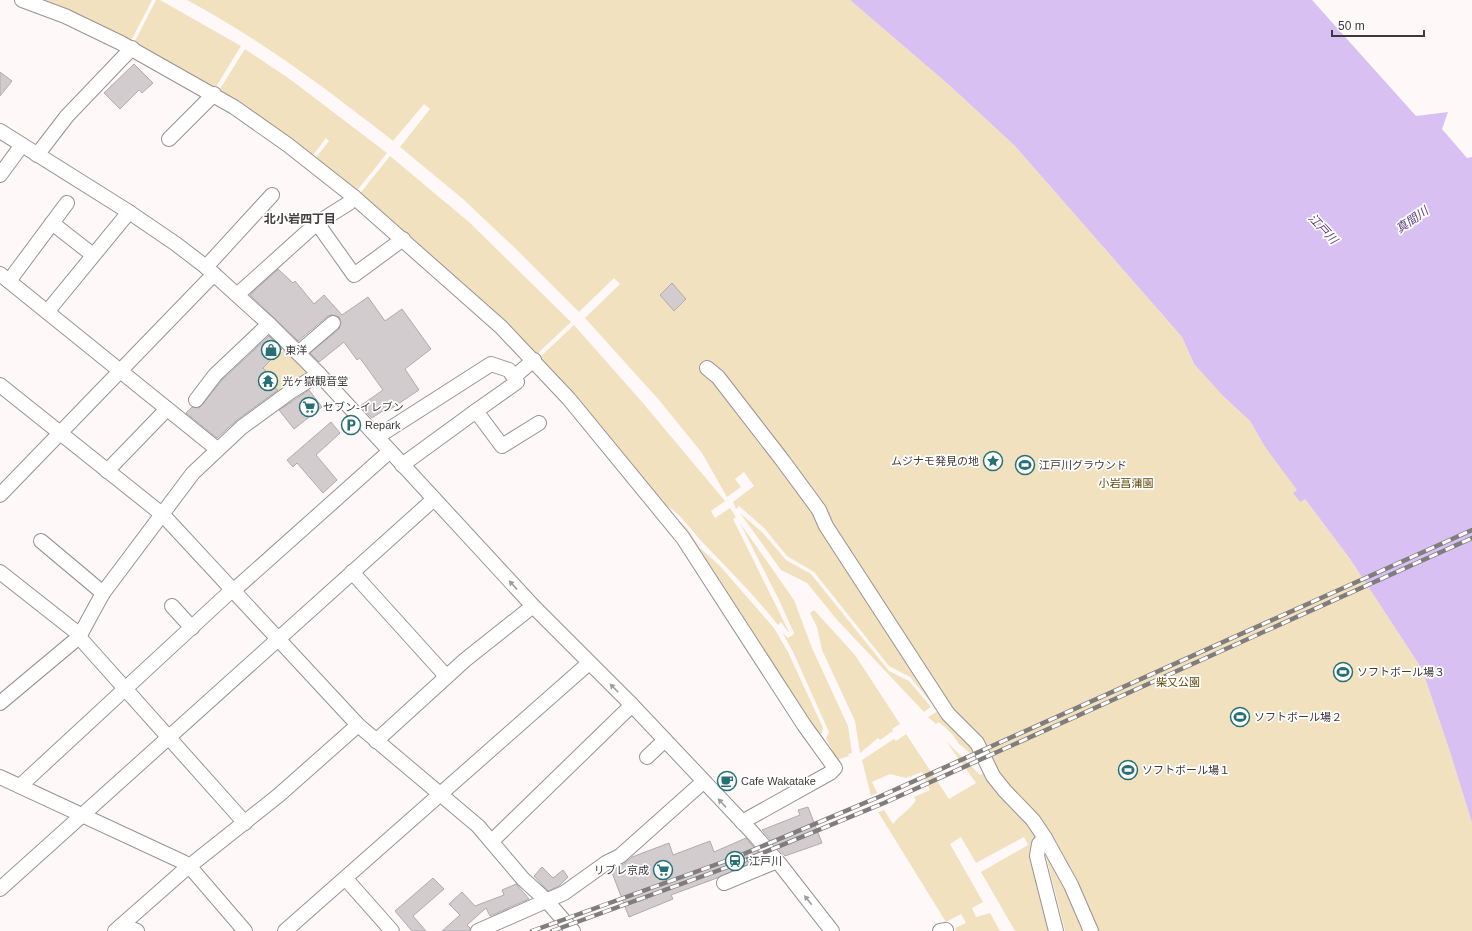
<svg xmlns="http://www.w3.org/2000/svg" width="1472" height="931" font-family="Helvetica,'Noto Sans JP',sans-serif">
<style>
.green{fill:#f2e1be}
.water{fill:#d8c1f2}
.building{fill:#d2cccf;stroke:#b1abae}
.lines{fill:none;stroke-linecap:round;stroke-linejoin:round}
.minor-casing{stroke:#999292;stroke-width:16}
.minor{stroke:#fff;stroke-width:14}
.rail-casing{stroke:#817d7d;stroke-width:4.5}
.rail{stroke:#fff;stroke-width:3;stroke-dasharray:9;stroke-linecap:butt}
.oneway{fill:#9e9c9c}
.labels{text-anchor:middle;stroke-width:3.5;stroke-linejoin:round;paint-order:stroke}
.poi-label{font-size:11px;fill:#3d3a3a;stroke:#fff;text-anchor:start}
.park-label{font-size:11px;fill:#614a0b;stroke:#fff}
.neighbourhood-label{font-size:12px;font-weight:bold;fill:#464040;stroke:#fff}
.water-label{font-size:12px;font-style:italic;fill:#5f407c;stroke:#fff}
</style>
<rect width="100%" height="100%" fill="#fef8f8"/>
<g class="green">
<path d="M32 0H152L130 43Z"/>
<path d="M156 0H160L241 46 214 90 133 45Z"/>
<path d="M187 0H850L949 85 1015 146 1182 337 1194 364 1223 396 1250 421 1265 447 1298 490 1293 493 1305 499 1350 559 1422 669 1450 752 1472 823V931H1065L1046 856 1030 850 1050 931H1015L981 872 1028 845 1024 837 976 863 961 837 950 844 983 902 972 908 976 917 990 913 1000 931H956L955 928 966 923 961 914 946 922 878 812 884 810 893 824C900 815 910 810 916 800L914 797 930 790 922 772 906 778 890 774 872 782 877 793 871 796 862 760 894 739 896 741 906 734 949 799 976 783 946 741 980 775 984 773 976 758 959 744 952 734 939 722 936 724 928 717 938 711 910 677 889 666 814 572 787 556 765 529 739 506 736 509 733 502 754 486 744 472 735 479 741 487 727 497 702 453 659 400 585 318 620 284 614 278 579 312 517 250 463 199 400 147 430 109 424 104 393 141C327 89 261 40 187 0Z"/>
<path d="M245 49 291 80 387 153 355 193 314 160 329 141 326 138 311 158 218 92Z"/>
<path d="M390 156 469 222 571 322 535 356 358 196Z"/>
<path d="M574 325 642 402 725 501 711 511 715 518 730 508 736 517 733 519 789 632H788L781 622 778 625C755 596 730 571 705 545 689 528 680 511 658 501L538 359Z"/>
<path d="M284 350 308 374 274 399 253 377Z"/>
<path d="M665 509 687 528 700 548 720 566 774 628 788 652 823 728 822 733 819 735Z"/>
<path d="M740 513 763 533 786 560 811 574 889 671 909 681 931 707 924 712 838 621 807 583 781 570Z"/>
<path d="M740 523 794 600 812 648 848 726 852 753 848 754 849 756 837 760 826 738 829 732 793 652 782 632 788 638 793 635 794 633 779 600Z"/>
<path d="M814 610 855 655 900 724 892 729 893 731 880 740 878 738 860 753 855 721 822 650 817 627 810 613Z"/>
</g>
<path class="water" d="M850 0H1312L1416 116 1448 112 1442 129 1467 158 1472 157V823L1450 752 1422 669 1350 559 1305 499 1300 502 1293 493 1297 490 1265 447 1250 421 1223 396 1194 364 1182 337 1015 146 949 85Z"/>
<g class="building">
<path d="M134 64 153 83 142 93 139 90 120 109 104 93Z"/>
<path d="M0 72 12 81 0 96Z"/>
<path d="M278 269 293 283 295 281 314 304 324 295 342 315 368 297 385 321 402 309 431 349 405 369 419 390 386 412 384 410 372 418 360 406 383 390 360 358 357 360 344 342 319 362 310 353 339 329 341 322 339 317 332 315 328 316 298 341 250 295Z"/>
<path d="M672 283 686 299 674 311 660 295Z"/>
<path d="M269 336 282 349 263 368 276 382 272 385 278 390 237 420 217 438 186 413 192 407 199 408 202 405 221 381Z"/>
<path d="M309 390 322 407 294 429 279 410Z"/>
<path d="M331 422 340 433 316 455 337 480 323 493 297 463 293 467 287 460Z"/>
<path d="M808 807 822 843 785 856 762 830 800 815 798 810Z"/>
<path d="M746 838 763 858 717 878 671 895 673 899 629 917 611 870 624 864 632 857 669 843 673 855 710 841 714 852Z"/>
<path d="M542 867 553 878 563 870 568 877 559 886 548 891 534 876Z"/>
<path d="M433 878 444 889 413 916 426 931H412L395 911Z"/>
<path d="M516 884 529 899 490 916 486 908 467 925 470 928V931H442L460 915 449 904 462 892 475 906 504 895 502 890Z"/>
</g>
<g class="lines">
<defs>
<g id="minor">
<path d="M22 0 65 16 121 43 234 107 288 145 354 197 501 327 569 399 683 538 804 725 835 768 830 773 742 822"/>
<path d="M0 131 129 212 176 244 206 267 269 324 319 374 533 606 632 705 751 831 779 863 832 931"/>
<path d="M169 139 214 94"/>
<path d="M37 155 67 116 132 48"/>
<path d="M0 175 22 145"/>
<path d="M354 197 349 203 317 223 354 275 403 239"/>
<path d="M52 223 93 255"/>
<path d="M206 267 272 195"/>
<path d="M0 274 217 449"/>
<path d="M9 281 67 203"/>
<path d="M237 295 317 223"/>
<path d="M47 312 129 212"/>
<path d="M298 353 333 323"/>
<path d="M707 368 718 377 783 461 819 510 826 526 948 714 977 743 993 776 1005 791 1033 820 1045 838 1071 885 1091 931"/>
<path d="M515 376 534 360"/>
<path d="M0 385 163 515 358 725 478 826 523 879 546 900 573 931"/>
<path d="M196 400 215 375 269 324"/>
<path d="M377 437 491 364 509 370 517 382 476 411"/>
<path d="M402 465 476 411 502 446 539 423"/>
<path d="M107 471 167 409"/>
<path d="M0 495 214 274"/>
<path d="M41 541 103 593"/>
<path d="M0 572 80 635"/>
<path d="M352 572 446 676"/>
<path d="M233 591 390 451"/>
<path d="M172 606 192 628"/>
<path d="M79 637 245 823"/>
<path d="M0 703 79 637 103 593 193 473 242 427 290 392 319 374"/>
<path d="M376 741 465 660 533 606"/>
<path d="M647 757 665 740"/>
<path d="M0 777 183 862 190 867 245 931"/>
<path d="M20 786 232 590"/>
<path d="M1045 838 1039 844 1037 856 1056 931"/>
<path d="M492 841 632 705"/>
<path d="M346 879 392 931"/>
<path d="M724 883 777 861"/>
<path d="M0 889 434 499"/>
<path d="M122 925 137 931"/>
<path d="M115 931 182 872 279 795 358 725"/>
<path d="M285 931 589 663"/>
<path d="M478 931 564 893 606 863 620 856 703 782"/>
<path d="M940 931 946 930"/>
</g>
</defs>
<use href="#minor" class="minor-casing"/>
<use href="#minor" class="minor"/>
<defs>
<g id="rail">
<path d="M532 931 734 858 881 796 1472 530"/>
<path d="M552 931 736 864 884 803 1472 538"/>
</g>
</defs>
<use href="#rail" class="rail-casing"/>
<use href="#rail" class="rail"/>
</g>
<defs><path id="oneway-solid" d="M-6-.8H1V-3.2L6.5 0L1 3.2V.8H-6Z"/></defs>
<g class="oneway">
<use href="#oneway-solid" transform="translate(513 585) rotate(-133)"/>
<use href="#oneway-solid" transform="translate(614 688) rotate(-135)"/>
<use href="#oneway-solid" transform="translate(722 803) rotate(-133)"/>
<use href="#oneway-solid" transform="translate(808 900) rotate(-128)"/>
</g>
<defs>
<symbol id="shop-ring" viewBox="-11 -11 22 22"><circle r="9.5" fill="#fff" stroke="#277176" stroke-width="1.5"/><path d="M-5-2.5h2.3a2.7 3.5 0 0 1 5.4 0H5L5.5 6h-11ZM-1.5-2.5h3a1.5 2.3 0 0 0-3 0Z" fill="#277176"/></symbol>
<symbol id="temple-ring" viewBox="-11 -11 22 22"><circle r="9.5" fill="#fff" stroke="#277176" stroke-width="1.5"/><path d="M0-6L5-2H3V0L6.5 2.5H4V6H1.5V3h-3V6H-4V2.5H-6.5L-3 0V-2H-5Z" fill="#277176"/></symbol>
<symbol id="supermarket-ring" viewBox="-11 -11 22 22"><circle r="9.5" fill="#fff" stroke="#277176" stroke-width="1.5"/><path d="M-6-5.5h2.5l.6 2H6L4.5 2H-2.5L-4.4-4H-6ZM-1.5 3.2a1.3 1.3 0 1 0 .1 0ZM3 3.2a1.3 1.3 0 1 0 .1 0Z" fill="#277176"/></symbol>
<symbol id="parking-ring" viewBox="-11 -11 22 22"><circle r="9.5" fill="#fff" stroke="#277176" stroke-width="1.5"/><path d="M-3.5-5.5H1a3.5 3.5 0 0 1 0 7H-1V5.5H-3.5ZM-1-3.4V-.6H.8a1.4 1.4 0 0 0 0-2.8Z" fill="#277176"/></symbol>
<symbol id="sight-ring" viewBox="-11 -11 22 22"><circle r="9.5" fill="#fff" stroke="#277176" stroke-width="1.5"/><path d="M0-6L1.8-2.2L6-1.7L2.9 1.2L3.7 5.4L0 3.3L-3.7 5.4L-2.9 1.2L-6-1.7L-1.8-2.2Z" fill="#277176"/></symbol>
<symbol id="stadium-ring" viewBox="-11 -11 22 22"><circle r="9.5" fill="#fff" stroke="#277176" stroke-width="1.5"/><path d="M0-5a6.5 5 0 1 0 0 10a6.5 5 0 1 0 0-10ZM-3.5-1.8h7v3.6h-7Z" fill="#277176"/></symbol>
<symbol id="cafe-ring" viewBox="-11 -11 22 22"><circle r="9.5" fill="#fff" stroke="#277176" stroke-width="1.5"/><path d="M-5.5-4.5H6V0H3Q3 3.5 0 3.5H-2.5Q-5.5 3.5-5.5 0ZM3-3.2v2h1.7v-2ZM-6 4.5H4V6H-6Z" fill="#277176"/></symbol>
<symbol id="station-ring" viewBox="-11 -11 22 22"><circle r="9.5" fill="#fff" stroke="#277176" stroke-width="1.5"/><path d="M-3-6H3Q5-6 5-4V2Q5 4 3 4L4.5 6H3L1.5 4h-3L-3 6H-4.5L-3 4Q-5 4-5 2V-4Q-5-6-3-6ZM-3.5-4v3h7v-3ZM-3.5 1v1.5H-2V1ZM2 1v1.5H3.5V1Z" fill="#277176"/></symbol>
</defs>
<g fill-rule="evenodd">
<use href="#shop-ring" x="260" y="339" width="22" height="22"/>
<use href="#temple-ring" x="257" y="370" width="22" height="22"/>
<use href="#supermarket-ring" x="298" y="396" width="22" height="22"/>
<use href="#parking-ring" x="340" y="414" width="22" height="22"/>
<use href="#sight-ring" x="982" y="450" width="22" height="22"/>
<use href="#stadium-ring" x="1014" y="454" width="22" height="22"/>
<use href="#stadium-ring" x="1332" y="661" width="22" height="22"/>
<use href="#stadium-ring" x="1229" y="706" width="22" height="22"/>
<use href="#stadium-ring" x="1117" y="759" width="22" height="22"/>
<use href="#cafe-ring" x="716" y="770" width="22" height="22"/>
<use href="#station-ring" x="724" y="850" width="22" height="22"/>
<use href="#supermarket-ring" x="652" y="859" width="22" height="22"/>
</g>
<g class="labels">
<g class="poi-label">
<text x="285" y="354">東洋</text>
<text x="282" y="385">光ヶ嶽観音堂</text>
<text x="323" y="411">セブン-イレブン</text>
<text x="365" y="429">Repark</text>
<text x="979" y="465" text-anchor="end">ムジナモ発見の地</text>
<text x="1039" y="469">江戸川グラウンド</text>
<text x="1357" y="676">ソフトボール場３</text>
<text x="1254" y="721">ソフトボール場２</text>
<text x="1142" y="774">ソフトボール場１</text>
<text x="741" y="785">Cafe Wakatake</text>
<text x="749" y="865">江戸川</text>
<text x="649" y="874" text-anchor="end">リブレ京成</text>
</g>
<g class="park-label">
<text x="1126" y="487">小岩菖蒲園</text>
<text x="1178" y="686">柴又公園</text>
</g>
<g class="neighbourhood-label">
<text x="300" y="223">北小岩四丁目</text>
</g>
<g class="water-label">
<text transform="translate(1412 220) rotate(-35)" y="4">真間川</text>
<text transform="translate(1323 229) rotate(47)" y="4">江戸川</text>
</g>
</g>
<path d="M1332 30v6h92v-6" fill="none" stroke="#3d3a3a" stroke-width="2"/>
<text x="1338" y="30" font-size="12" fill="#3d3a3a" stroke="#ffffff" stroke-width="3" paint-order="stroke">50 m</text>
</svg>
